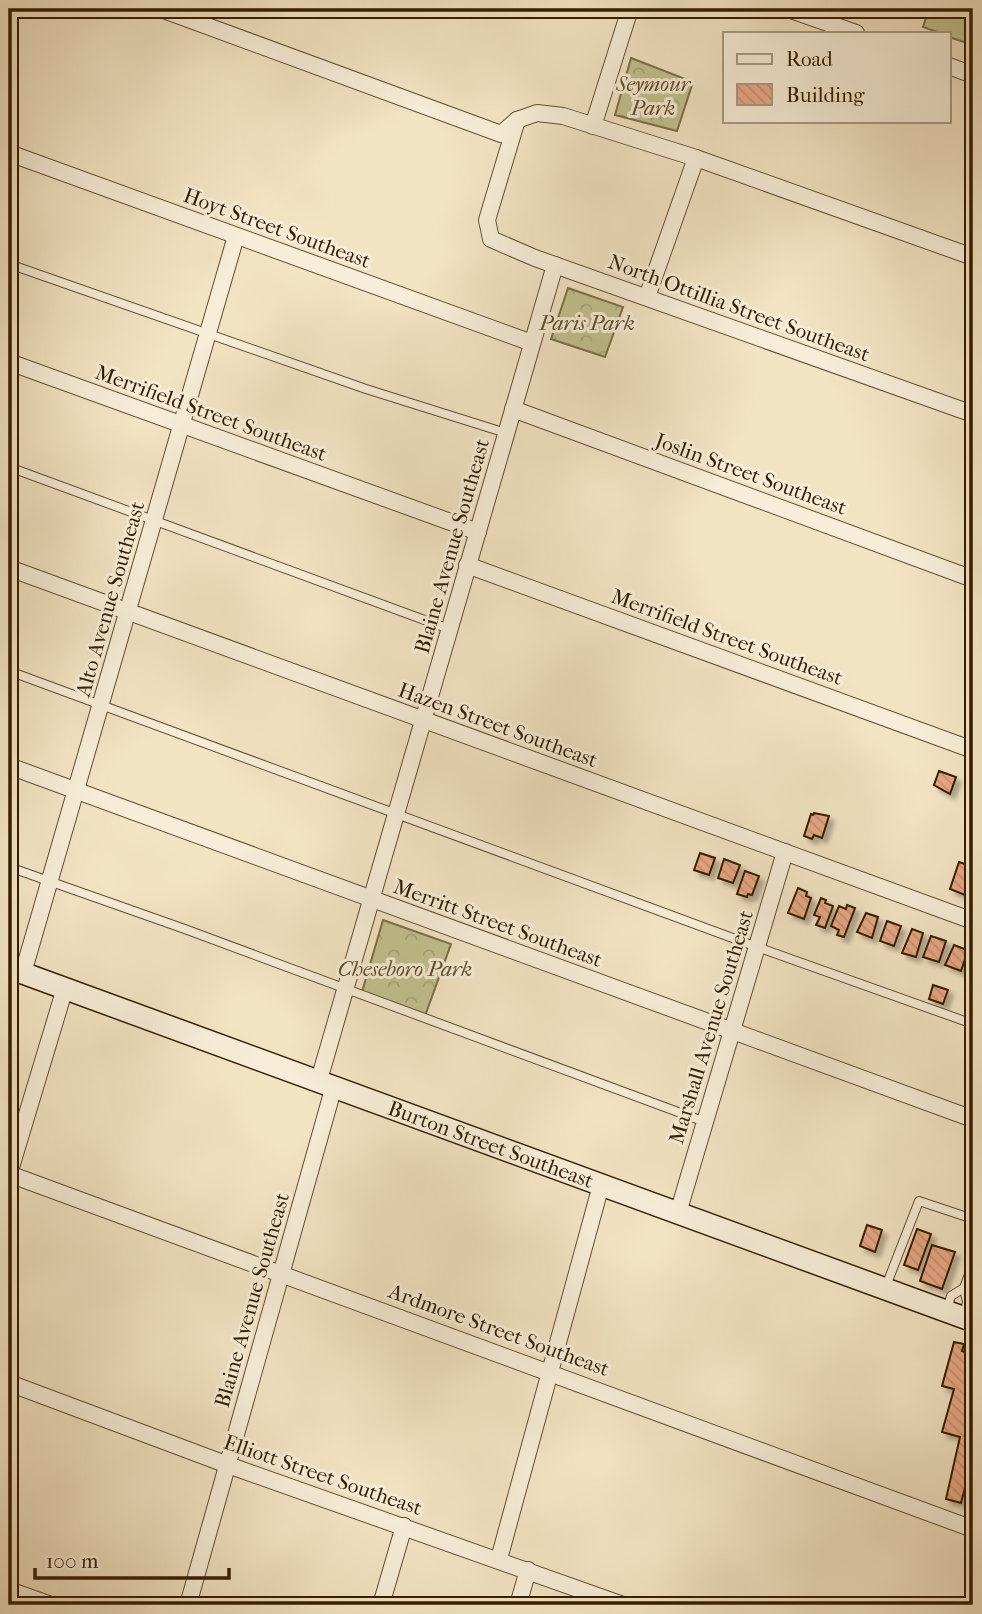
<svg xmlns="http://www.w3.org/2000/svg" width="982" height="1614" font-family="'IM FELL French Canon',serif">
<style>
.forest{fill:url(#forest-crowns);stroke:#7c6f48;stroke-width:2}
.pitch{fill:#c2c18f;stroke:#7c6f48;stroke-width:2}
.building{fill:url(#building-back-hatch);stroke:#351d02;stroke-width:2;filter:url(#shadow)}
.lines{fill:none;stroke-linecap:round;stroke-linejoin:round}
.lane-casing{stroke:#644e32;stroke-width:10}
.street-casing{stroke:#644e32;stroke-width:18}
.secondary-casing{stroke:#351d02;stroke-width:24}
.lane{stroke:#f7edd8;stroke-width:8}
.street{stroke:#f7edd8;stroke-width:16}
.secondary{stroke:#f7edd8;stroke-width:21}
.labels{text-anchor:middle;stroke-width:6;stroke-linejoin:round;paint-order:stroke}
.park-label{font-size:21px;font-style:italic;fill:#5f4e2c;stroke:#f7edd8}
.street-label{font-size:21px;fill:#351d02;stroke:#f7edd8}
</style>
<defs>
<pattern id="forest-crowns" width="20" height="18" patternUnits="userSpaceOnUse" patternTransform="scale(1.75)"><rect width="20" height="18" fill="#c2c18f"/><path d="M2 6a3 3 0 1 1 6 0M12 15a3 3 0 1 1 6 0" fill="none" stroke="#a7a57a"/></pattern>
<pattern id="building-back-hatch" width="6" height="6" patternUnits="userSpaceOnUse" patternTransform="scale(1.75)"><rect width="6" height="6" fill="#e8a786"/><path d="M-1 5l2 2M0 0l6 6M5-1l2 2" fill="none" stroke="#c88f72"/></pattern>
<filter id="shadow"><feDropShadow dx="5" dy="5" stdDeviation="2" flood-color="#0004"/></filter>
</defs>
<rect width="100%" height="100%" fill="#f2e3c3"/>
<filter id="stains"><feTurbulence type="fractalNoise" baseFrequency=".00286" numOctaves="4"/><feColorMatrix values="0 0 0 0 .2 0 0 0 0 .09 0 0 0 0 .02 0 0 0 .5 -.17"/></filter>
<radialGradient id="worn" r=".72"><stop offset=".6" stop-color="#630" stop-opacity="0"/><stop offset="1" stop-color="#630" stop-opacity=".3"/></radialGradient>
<g class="forest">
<path d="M631 58 693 82 677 131 615 115Z"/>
<path d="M568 288 623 307 605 357 551 339Z"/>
<path d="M383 920 451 944 425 1016 362 992Z"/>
</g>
<path class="pitch" d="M929 9H973V45L949 37V33H940L923 27Z"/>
<g class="building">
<path d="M939 771 956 777 950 794 934 785Z"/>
<path d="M814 813 829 816 822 838 814 835 812 839 804 836 811 814 813 815Z"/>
<path d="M700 853 715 858 709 875 694 870Z"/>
<path d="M724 859 740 865 733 883 718 878Z"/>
<path d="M959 862 973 867 965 895 950 889Z"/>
<path d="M745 871 759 876 752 895 748 894 747 897 737 894Z"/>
<path d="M798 888 807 892 806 896 811 898 804 919 788 913Z"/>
<path d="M821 898 826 900 825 903 833 906 825 928 816 925 820 917 814 915Z"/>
<path d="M847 905 855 908 844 937 837 935 839 930 831 926 839 906 846 909Z"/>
<path d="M866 913 878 917 872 938 857 932Z"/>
<path d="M887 921 901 926 894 946 880 941Z"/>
<path d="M912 929 923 933 916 957 902 953Z"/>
<path d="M931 936 946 941 939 962 923 957Z"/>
<path d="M954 945 967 950V953L961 971 945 965Z"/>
<path d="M933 985 948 990 943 1004 929 999Z"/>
<path d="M867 1225 882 1230 875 1252 860 1246Z"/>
<path d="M917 1229 931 1234 918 1270 904 1265Z"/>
<path d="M932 1245 955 1252 942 1289 920 1281Z"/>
<path d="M954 1342 964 1344 962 1351 973 1354V1478L968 1476 961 1503 946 1499 960 1437 942 1432 954 1389 942 1386Z"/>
</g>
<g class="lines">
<defs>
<g id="lane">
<path d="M9 264 366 389 506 433"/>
<path d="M9 467 449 629"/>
<path d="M9 671 757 947 973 1024"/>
<path d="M9 867 182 928 705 1122"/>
<path d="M968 1218 973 1202"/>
<path d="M886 1286 919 1201 973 1219"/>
<path d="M947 1309 951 1296 964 1288"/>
<path d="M964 1317 967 1302 964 1288 973 1263"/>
</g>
<g id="street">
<path d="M161 9 501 134 517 120 537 113 563 116 696 158 973 257"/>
<path d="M788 9 856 33"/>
<path d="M949 66 973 75"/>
<path d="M517 120 487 220 491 239 535 258 973 414"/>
<path d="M593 126 630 9"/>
<path d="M9 153 532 343"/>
<path d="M647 297 696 158"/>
<path d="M9 362 478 532"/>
<path d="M513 409 973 579"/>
<path d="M467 565 973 750"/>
<path d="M9 568 973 921"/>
<path d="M9 766 973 1119"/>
<path d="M23 973 236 236"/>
<path d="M65 988 9 1174 973 1529"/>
<path d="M319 1080 555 265"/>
<path d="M678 1213 785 852"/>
<path d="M9 1383 228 1465 623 1605"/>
<path d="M499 1559 601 1185"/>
<path d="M9 1590 51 1605"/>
<path d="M188 1605 334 1086"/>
<path d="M381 1605 404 1526"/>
<path d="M518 1605 528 1570"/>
</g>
<g id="secondary">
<path id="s1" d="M9 968 973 1321"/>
</g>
</defs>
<use href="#lane" class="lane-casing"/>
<use href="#street" class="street-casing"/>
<use href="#secondary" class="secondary-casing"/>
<use href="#lane" class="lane"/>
<use href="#street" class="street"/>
<use href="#secondary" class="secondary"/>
</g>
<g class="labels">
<g class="park-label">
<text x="653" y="91">Seymour<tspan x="653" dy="24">Park</tspan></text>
<text x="587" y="330">Paris Park</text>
<text x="405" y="976">Cheseboro Park</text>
</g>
<g class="street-label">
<text transform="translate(277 228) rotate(20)" y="7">Hoyt Street Southeast</text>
<text transform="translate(739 308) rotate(20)" y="7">North Ottillia Street Southeast</text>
<text transform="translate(211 413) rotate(20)" y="7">Merrifield Street Southeast</text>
<text transform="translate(751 474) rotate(20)" y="7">Joslin Street Southeast</text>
<text transform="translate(452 546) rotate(-74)" y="7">Blaine Avenue Southeast</text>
<text transform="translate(110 599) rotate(-74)" y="7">Alto Avenue Southeast</text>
<text transform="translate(727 637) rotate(20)" y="7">Merrifield Street Southeast</text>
<text transform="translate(498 725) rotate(20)" y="7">Hazen Street Southeast</text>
<text transform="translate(498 923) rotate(20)" y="7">Merritt Street Southeast</text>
<text transform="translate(711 1027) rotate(-73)" y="7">Marshall Avenue Southeast</text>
<text dy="7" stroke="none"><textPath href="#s1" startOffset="513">Burton Street Southeast</textPath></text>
<text transform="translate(252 1300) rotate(-74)" y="7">Blaine Avenue Southeast</text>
<text transform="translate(499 1330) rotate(20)" y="7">Ardmore Street Southeast</text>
<text transform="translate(323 1475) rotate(19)" y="7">Elliott Street Southeast</text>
</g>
</g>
<rect width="982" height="1614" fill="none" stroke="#f2e3c3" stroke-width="35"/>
<rect x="10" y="10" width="961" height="1593" fill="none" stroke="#351d02" stroke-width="3.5"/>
<rect x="18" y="18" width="947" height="1579" fill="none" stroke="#351d02" stroke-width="2"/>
<rect x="723" y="32" width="228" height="91" fill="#f7edd8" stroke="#a99a82" stroke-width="2"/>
<rect x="737" y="54" width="35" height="10" fill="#f7edd8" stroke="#a99a82" stroke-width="2"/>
<text x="786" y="66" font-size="21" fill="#351d02">Road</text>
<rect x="737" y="84" width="35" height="21" fill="url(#building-back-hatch)" stroke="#a99a82" stroke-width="2"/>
<text x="786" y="102" font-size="21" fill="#351d02">Building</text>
<path d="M35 1568v10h194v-10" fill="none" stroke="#351d02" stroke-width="3.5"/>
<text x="46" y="1568" font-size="21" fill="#351d02" stroke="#f7edd8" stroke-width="5" paint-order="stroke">100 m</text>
<rect width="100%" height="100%" filter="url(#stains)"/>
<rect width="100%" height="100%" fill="url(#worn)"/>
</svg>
